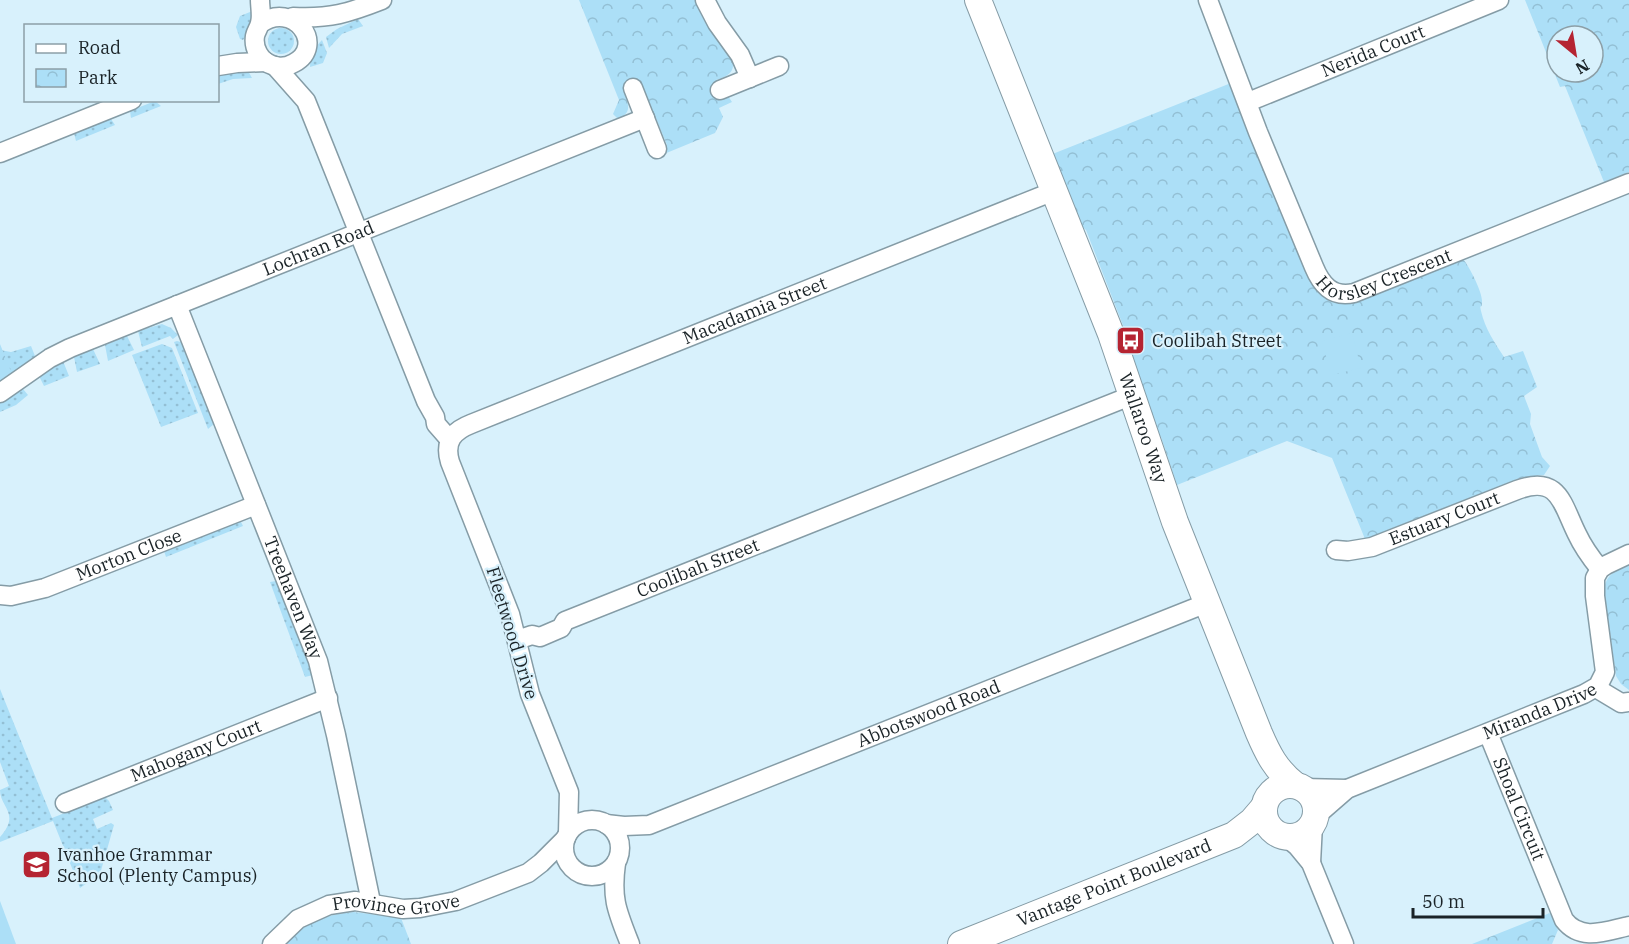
<svg xmlns="http://www.w3.org/2000/svg" width="1629" height="944" font-family="'IBM Plex Serif',serif">
<style>
.grass{fill:url(#grass-dots)}
.park{fill:url(#park-crowns);fill-rule:evenodd}
.pitch{fill:#acdff7}
.lines{fill:none;stroke-linecap:round;stroke-linejoin:round}
.street-casing{stroke:#859ca6;stroke-width:21}
.secondary-casing{stroke:#859ca6;stroke-width:28}
.street{stroke:#fff;stroke-width:18}
.secondary{stroke:#fff;stroke-width:26}
.labels{text-anchor:middle;stroke-width:4.5;stroke-linejoin:round;paint-order:stroke}
.street-label{font-size:18px;fill:#1a2327;stroke:#d8f1fc}
.poi-label{font-size:18px;fill:#1a2327;stroke:#d8f1fc;text-anchor:start}
</style>
<defs>
<pattern id="grass-dots" width="8" height="8" patternUnits="userSpaceOnUse" patternTransform="scale(1.5)"><rect width="8" height="8" fill="#acdff7"/><path d="M2 2h.1M6 6h.1" fill="none" stroke="#93bfd4" stroke-width="1.8" stroke-linecap="round"/></pattern>
<pattern id="park-crowns" width="20" height="18" patternUnits="userSpaceOnUse" patternTransform="scale(1.5)"><rect width="20" height="18" fill="#acdff7"/><path d="M2 6a3 3 0 1 1 6 0M12 15a3 3 0 1 1 6 0" fill="none" stroke="#93bfd4"/></pattern>
</defs>
<rect width="100%" height="100%" fill="#d8f1fc"/>
<g class="grass">
<path d="M250 12H253C253 22 249 33 243 40L240 39 236 27 240 16Z"/>
<path d="M358 19 363 26 342 34 329 48 326 37 337 29Z"/>
<circle cx="281" cy="41" r="13"/>
<path d="M322 40 327 53 323 63 310 67C310 56 314 48 322 40Z"/>
<path d="M247 69 252 78 233 79 218 84V76Z"/>
<path d="M155 101 161 106 131 118 130 111Z"/>
<path d="M111 119 115 125 76 141 74 133Z"/>
<path d="M162 324 171 328 178 335 173 339 170 336 142 347 138 331Z"/>
<path d="M127 336 134 350 108 361 105 345Z"/>
<path d="M177 341 181 342 214 424 208 429 174 342Z"/>
<path d="M162 344 172 348 198 413 161 427 132 355Z"/>
<path d="M31 346 35 356 0 382V350L11 352Z"/>
<path d="M93 349 100 364 77 372 74 357Z"/>
<path d="M63 361 69 376 44 386 39 376Z"/>
<path d="M23 389 28 395 16 405 0 412V403Z"/>
<path d="M241 522 243 526 166 557 164 551 233 523Z"/>
<path d="M276 581 313 675 305 677 270 582Z"/>
<path d="M0 689 52 818 105 797 109 801 113 810 93 819 97 829 111 823 114 825 100 874 80 888 53 821 0 842V837C21 813 0 808 0 790L9 786 0 762Z"/>
</g>
<g class="park">
<path d="M579 0H695C698 7 701 15 705 22 711 33 739 58 732 70 729 76 722 78 716 80L723 98 728 96 732 102 719 108 723 117 715 133 664 154 663 147 667 145 642 85 624 92C629 105 632 113 618 119L613 114 619 100Z"/>
<path d="M1525 0H1629V172L1604 182 1565 86 1560 87ZM1557 36H1593V72H1557Z"/>
<path d="M1231 83 1243 116 1305 271C1315 292 1329 306 1354 302L1463 259C1469 266 1483 293 1482 302 1482 311 1479 302 1481 311 1485 329 1495 343 1504 357L1523 351 1537 387 1524 396 1531 414 1530 424 1542 457 1550 466 1544 475 1520 478 1365 539 1332 458 1287 441 1177 485 1161 437 1154 430 1130 356 1131 346 1086 230 1076 221 1050 155Z"/>
<path d="M0 344 12 374 0 382Z"/>
<path d="M1629 564V690L1621 684 1616 676 1604 591C1605 575 1616 570 1629 564Z"/>
<path d="M354 912 401 918 411 944H287C299 921 331 914 354 912Z"/>
<path d="M1550 913 1558 930 1552 944H1472Z"/>
</g>
<g class="pitch">
<path d="M1352 333 1361 368 1331 375 1322 341Z"/>
<path d="M0 901 16 944H0Z"/>
</g>
<g class="lines">
<defs>
<g id="street">
<path d="M260 0C260 7 262 16 260 23 259 28 256 31 255 36 253 48 260 61 272 65 279 68 287 67 294 63 327 45 293 0 260 24"/>
<path d="M705 0 717 23 740 55 750 78"/>
<path id="s1" d="M1208 0 1258 132 1314 267C1321 284 1332 298 1354 293L1629 183"/>
<path d="M293 17C330 19 349 13 382 0"/>
<path d="M218 66 237 63 266 62"/>
<path d="M275 66 306 101 426 401 435 417 436 424 450 440"/>
<path d="M633 88 657 149"/>
<path d="M720 90 779 66"/>
<path id="s2" d="M1248 102 1499 0"/>
<path d="M0 153 132 100"/>
<path id="s3" d="M177 305 318 661 336 735 371 902"/>
<path id="s4" d="M0 393 50 358 70 348 645 118"/>
<path id="s5" d="M1336 550 1348 551 1372 547 1517 490C1559 474 1562 504 1577 534 1583 547 1591 558 1600 569"/>
<path id="s6" d="M0 595 11 596 45 588 256 505"/>
<path id="s7" d="M517 640 532 635 540 637 561 628 565 621 1133 395"/>
<path d="M1596 688 1621 703 1629 702"/>
<path id="s8" d="M1488 733 1564 920C1581 942 1606 931 1629 926"/>
<path d="M1303 788 1347 789"/>
<path id="s9" d="M65 803 328 698"/>
<path id="s10" d="M1316 816 1347 789 1584 694 1598 686 1605 672 1595 596V578L1600 569 1606 565 1629 554"/>
<circle cx="592" cy="848" r="28"/>
<path id="s11" d="M606 824 624 826 649 825 1207 603"/>
<path id="s12" d="M568 833 569 792 530 694 510 614 450 462C444 442 453 431 471 424L1054 191"/>
<path d="M1286 837 1297 846 1311 863 1344 944"/>
<path d="M616 863C611 899 617 911 630 944"/>
<path d="M1311 863 1313 824"/>
<path id="s13" d="M272 944 298 919 329 905 355 901 403 909 420 908 456 901 528 873 541 863 566 838"/>
</g>
<g id="secondary">
<path id="s14" d="M978 0 1111 334 1175 522 1259 733C1268 754 1276 770 1295 785"/>
<circle cx="1290" cy="811" r="26"/>
<path id="s15" d="M961 944 1234 835 1252 821 1264 807"/>
</g>
</defs>
<use href="#street" class="street-casing"/>
<use href="#secondary" class="secondary-casing"/>
<use href="#street" class="street"/>
<use href="#secondary" class="secondary"/>
</g>
<defs>
<symbol id="bus-square" viewBox="-11 -11 22 22"><rect x="-9" y="-9" width="18" height="18" rx="4" fill="#b52432" stroke="#d8f1fc"/><path d="M-5-6H5V4H4V6H2V4H-2V6H-4V4H-5ZM-3.5-4V0h7V-4ZM-3.5 1.2v1.5H-2V1.2ZM2 1.2v1.5H3.5V1.2Z" fill="#fff"/></symbol>
<symbol id="school-square" viewBox="-11 -11 22 22"><rect x="-9" y="-9" width="18" height="18" rx="4" fill="#b52432" stroke="#d8f1fc"/><path d="M0-5L7-2L0 1L-7-2ZM-4 1L0 2.5L4 1V4Q0 6-4 4Z" fill="#fff"/></symbol>
</defs>
<g fill-rule="evenodd">
<use href="#bus-square" x="1114" y="324" width="33" height="33"/>
<use href="#school-square" x="20" y="848" width="33" height="33"/>
</g>
<g class="labels">
<g class="street-label">
<text dy="6" stroke="none"><textPath href="#s2" startOffset="135">Nerida Court</textPath></text>
<text dy="6" stroke="none"><textPath href="#s4" startOffset="351">Lochran Road</textPath></text>
<text dy="6" stroke="none"><textPath href="#s1" startOffset="372">Horsley Crescent</textPath></text>
<text dy="6" stroke="none"><textPath href="#s12" startOffset="747">Macadamia Street</textPath></text>
<text dy="6" stroke="none"><textPath href="#s14" startOffset="459">Wallaroo Way</textPath></text>
<text dy="6" stroke="none"><textPath href="#s5" startOffset="114">Estuary Court</textPath></text>
<text dy="6" stroke="none"><textPath href="#s6" startOffset="136">Morton Close</textPath></text>
<text dy="6" stroke="none"><textPath href="#s7" startOffset="198">Coolibah Street</textPath></text>
<text dy="6" stroke="none"><textPath href="#s3" startOffset="315">Treehaven Way</textPath></text>
<text transform="translate(512 633) rotate(73)" y="6">Fleetwood Drive</text>
<text dy="6" stroke="none"><textPath href="#s10" startOffset="249">Miranda Drive</textPath></text>
<text dy="6" stroke="none"><textPath href="#s11" startOffset="344">Abbotswood Road</textPath></text>
<text dy="6" stroke="none"><textPath href="#s9" startOffset="141">Mahogany Court</textPath></text>
<text dy="6" stroke="none"><textPath href="#s8" startOffset="82">Shoal Circuit</textPath></text>
<text dy="6" stroke="none"><textPath href="#s15" startOffset="165">Vantage Point Boulevard</textPath></text>
<text dy="6" stroke="none"><textPath href="#s13" startOffset="138">Province Grove</textPath></text>
</g>
<g class="poi-label">
<text x="1152" y="347">Coolibah Street</text>
<text x="57" y="861">Ivanhoe Grammar<tspan x="57" dy="21">School (Plenty Campus)</tspan></text>
</g>
</g>
<rect x="24" y="24" width="195" height="78" fill="#d8f1fc" stroke="#8c9fa7" stroke-width="1.5"/>
<rect x="36" y="44" width="30" height="9" fill="#ffffff" stroke="#8c9fa7" stroke-width="1.5"/>
<text x="78" y="54" font-size="18" fill="#1a2327">Road</text>
<rect x="36" y="69" width="30" height="18" fill="url(#park-crowns)" stroke="#8c9fa7" stroke-width="1.5"/>
<text x="78" y="84" font-size="18" fill="#1a2327">Park</text>
<g transform="translate(1575 54) rotate(150)"><circle r="28" fill="#d8f1fc" stroke="#8c9fa7" stroke-width="1.5"/>
<path d="M0-4.5L10 22L0 15L-10 22Z" fill="#b52432"/>
<text y="-9" font-size="16" font-weight="bold" text-anchor="middle" fill="#1a2327">N</text>
</g>
<path d="M1413 908v9h130v-9" fill="none" stroke="#1a2327" stroke-width="3"/>
<text x="1422" y="908" font-size="18" fill="#1a2327" stroke="#d8f1fc" stroke-width="4.5" paint-order="stroke">50 m</text>
</svg>
